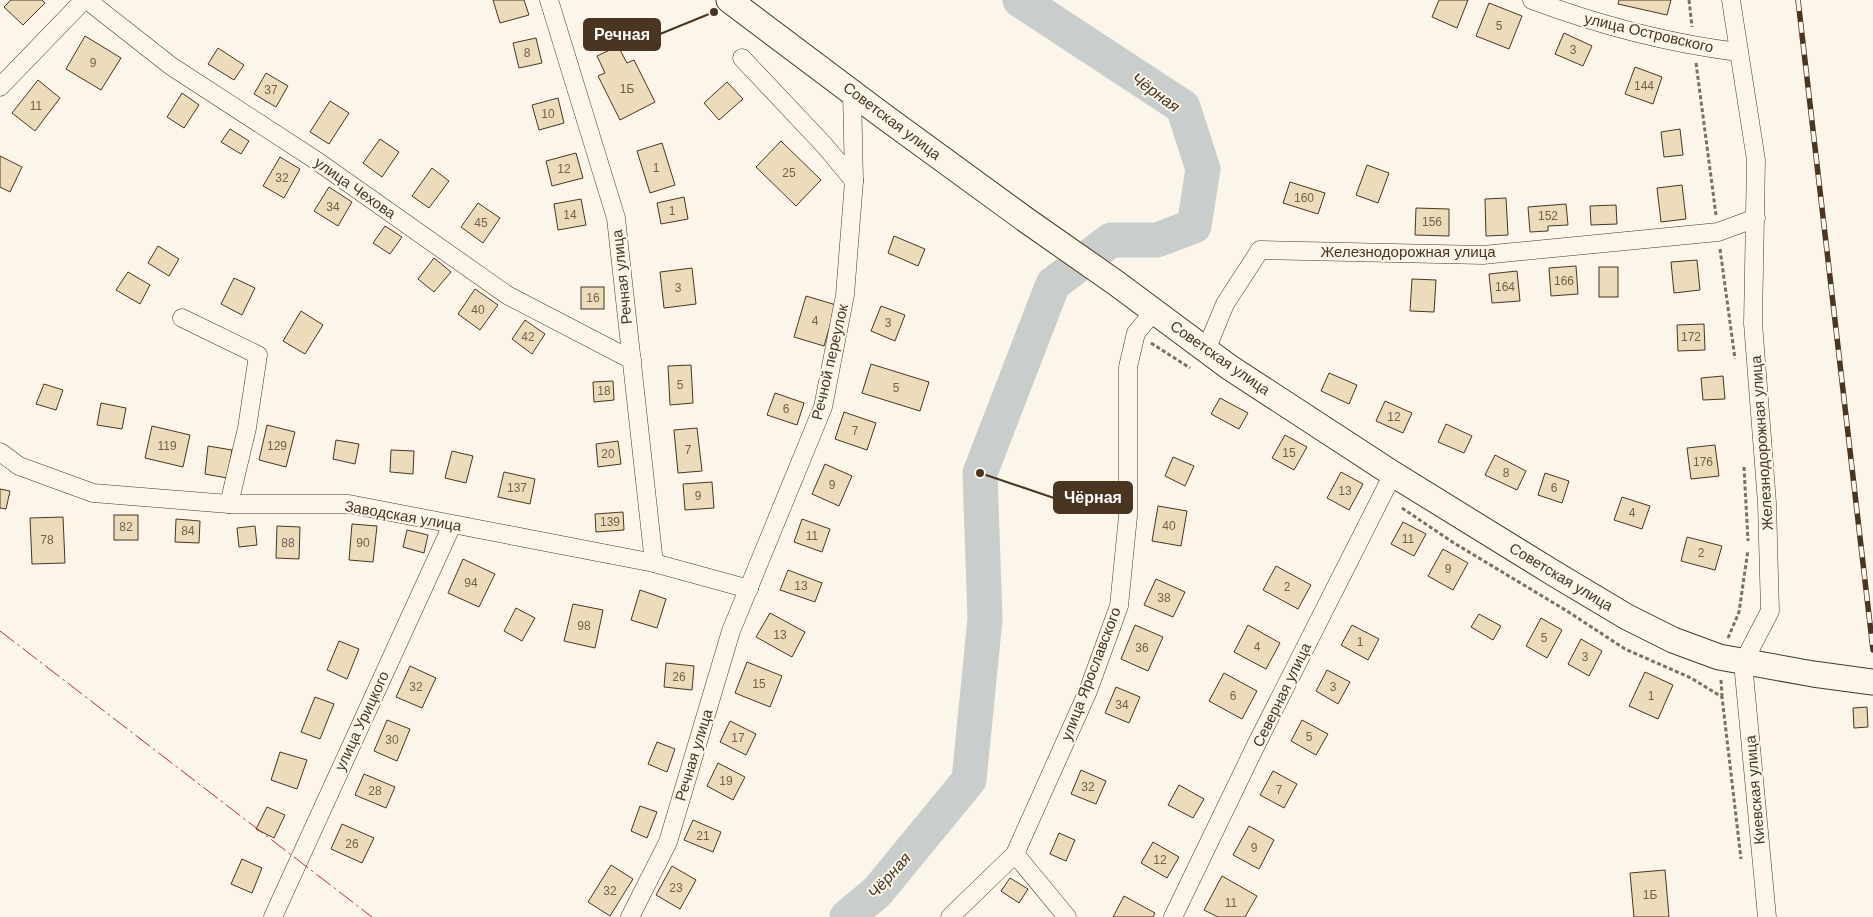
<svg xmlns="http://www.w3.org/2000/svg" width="1873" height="917" font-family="Helvetica,sans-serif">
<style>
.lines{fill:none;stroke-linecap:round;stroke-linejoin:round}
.river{stroke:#c9cecd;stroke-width:35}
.building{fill:#ecdcbc;stroke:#4a3520}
.minor-casing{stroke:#4a3520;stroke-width:19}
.secondary-casing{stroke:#4a3520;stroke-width:27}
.path{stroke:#7f6f5c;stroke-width:3;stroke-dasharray:4 2.5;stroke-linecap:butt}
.minor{stroke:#fbf6e9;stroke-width:18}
.secondary{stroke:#fbf6e9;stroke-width:25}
.rail-casing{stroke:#4a3520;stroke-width:5.5}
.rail{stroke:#fbf6e9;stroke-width:4;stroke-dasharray:11;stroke-linecap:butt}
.power{stroke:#c62828;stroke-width:1;stroke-dasharray:18 4 2.5 4;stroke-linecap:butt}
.labels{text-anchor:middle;stroke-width:4;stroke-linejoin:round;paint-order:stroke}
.number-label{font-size:12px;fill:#725f47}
.street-label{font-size:15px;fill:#4a3520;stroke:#fbf6e9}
.water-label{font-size:16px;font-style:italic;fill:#4a3520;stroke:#fbf6e9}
.leader{fill:none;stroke:#4a3520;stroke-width:2}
.callout-dot{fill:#4a3520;stroke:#fbf6e9;stroke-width:2}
.callout{fill:#4a3520;stroke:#4a3520;stroke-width:2}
.callout-label{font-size:16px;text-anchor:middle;font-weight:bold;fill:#fff}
</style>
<rect width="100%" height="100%" fill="#fbf6e9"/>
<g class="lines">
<path class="river" d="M847 917 877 892 969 780 985 619 980 473 1053 284 1111 240H1157L1194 226 1203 169 1183 107 1020 0"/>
</g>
<g class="building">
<path d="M11 0H42L45 3 23 25 4 7Z"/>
<path d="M493 0H524L529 15 500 23Z"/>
<path d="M1439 0H1468L1457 28 1432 17Z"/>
<path d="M1619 0H1671L1667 15 1618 4Z"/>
<path d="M1489 3 1522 16 1509 49 1476 36Z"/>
<path d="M1564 33 1592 46 1583 66 1555 54Z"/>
<path d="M85 36 121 58 101 90 66 69Z"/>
<path d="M536 38 542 63 519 68 513 43Z"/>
<path d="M618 46 627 63 634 60 655 102 620 120 598 76 605 73 597 56Z"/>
<path d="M218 48 244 65 234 80 208 64Z"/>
<path d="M1635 67 1662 77 1653 104 1625 94Z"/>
<path d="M266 73 288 86 276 107 254 94Z"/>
<path d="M38 80 60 98 35 131 12 113Z"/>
<path d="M727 82 743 99 719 120 704 103Z"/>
<path d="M182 93 199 105 184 128 167 117Z"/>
<path d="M558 98 564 123 539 130 532 105Z"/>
<path d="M330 101 349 113 329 144 310 132Z"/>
<path d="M230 129 249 141 241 154 221 142Z"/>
<path d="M1680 129 1683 155 1664 157 1661 132Z"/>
<path d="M380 139 399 152 382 177 363 163Z"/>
<path d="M781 141 821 180 796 206 756 167Z"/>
<path d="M662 143 675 185 650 193 637 151Z"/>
<path d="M576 153 583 178 552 186 546 161Z"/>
<path d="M0 156 22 167 10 192 0 187Z"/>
<path d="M280 157 300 169 284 198 263 186Z"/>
<path d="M1367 165 1389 173 1378 203 1356 195Z"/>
<path d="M432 168 449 181 429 208 412 196Z"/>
<path d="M1290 182 1325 193 1318 214 1283 203Z"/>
<path d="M1682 185 1686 219 1661 222 1657 188Z"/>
<path d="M329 187 352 202 338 226 314 211Z"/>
<path d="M684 197 688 219 661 224 657 203Z"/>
<path d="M1506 198 1508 235 1486 236 1485 199Z"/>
<path d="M581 199 586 225 558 230 554 204Z"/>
<path d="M478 203 500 218 483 243 461 227Z"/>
<path d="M1566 204 1568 225 1548 226V231L1530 232 1528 207Z"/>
<path d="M1616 205 1617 224 1591 225 1590 206Z"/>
<path d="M1416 208 1449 209V236L1415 235Z"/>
<path d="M385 226 402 237 390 254 373 243Z"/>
<path d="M894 236 925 249 918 266 888 253Z"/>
<path d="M158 246 179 259 169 276 148 263Z"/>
<path d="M434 258 451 272 434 292 418 279Z"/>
<path d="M1697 260 1700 290 1674 293 1671 262Z"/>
<path d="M1576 266 1578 294 1551 296 1549 268Z"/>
<rect x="1599" y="267" width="19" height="30"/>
<path d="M692 268 696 304 664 308 660 272Z"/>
<path d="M1517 271 1520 301 1492 303 1489 274Z"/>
<path d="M128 272 150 285 140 304 116 290Z"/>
<path d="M234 278 255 288 242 315 221 304Z"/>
<path d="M1412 279 1436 280 1434 312 1410 311Z"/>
<rect x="581" y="287" width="23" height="22"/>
<path d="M475 289 498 305 480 330 458 314Z"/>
<path d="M806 296 836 305 824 346 794 337Z"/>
<path d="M881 306 905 315 895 341 871 331Z"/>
<path d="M301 311 323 325 305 354 283 341Z"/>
<path d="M525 320 545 334 532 354 512 339Z"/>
<path d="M1704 324 1705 350 1678 351 1677 325Z"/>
<path d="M871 364 929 382 920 411 862 393Z"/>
<path d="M691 365 693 403 670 405 668 366Z"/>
<path d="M1329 373 1357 385 1349 404 1321 391Z"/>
<path d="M1723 376 1725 399 1703 400 1701 378Z"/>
<path d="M613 381 614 400 594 402 593 382Z"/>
<path d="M44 384 63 390 56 410 36 404Z"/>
<path d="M775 393 804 403 797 425 767 415Z"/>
<path d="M1220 398 1248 413 1239 429 1211 414Z"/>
<path d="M1385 401 1412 413 1403 433 1376 421Z"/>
<path d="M101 403 126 408 122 429 97 425Z"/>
<path d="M844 412 876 423 867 450 835 439Z"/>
<path d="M1446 424 1472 436 1464 453 1438 442Z"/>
<path d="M267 425 295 432 286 467 259 460Z"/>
<path d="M152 426 190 435 183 467 145 458Z"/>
<path d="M697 428 702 471 678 473 674 430Z"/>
<path d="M1285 435 1307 447 1294 470 1272 458Z"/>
<path d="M336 440 359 444 355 464 333 459Z"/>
<path d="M618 441 621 464 598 467 596 444Z"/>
<path d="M1715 445 1719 476 1691 479 1687 448Z"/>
<path d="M208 446 232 450 227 478 205 474Z"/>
<path d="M391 450 414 451 413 474 390 472Z"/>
<path d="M452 451 473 456 466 483 445 478Z"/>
<path d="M1495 455 1526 471 1517 490 1485 475Z"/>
<path d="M1173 457 1194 466 1185 486 1165 476Z"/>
<path d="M825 464 852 476 839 506 812 494Z"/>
<path d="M504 472 535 479 530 504 498 497Z"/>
<path d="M1341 472 1363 484 1349 510 1327 498Z"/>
<path d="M1545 473 1569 481 1562 503 1538 495Z"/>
<path d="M712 482 714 508 685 510 683 484Z"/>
<path d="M0 489 10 491 6 509 0 508Z"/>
<path d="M1622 497 1650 506 1642 529 1614 520Z"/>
<path d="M1158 506 1187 511 1181 546 1152 541Z"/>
<path d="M623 512 624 530 596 532 595 514Z"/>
<rect x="114" y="515" width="24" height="25"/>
<path d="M63 517 65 563 32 564 30 518Z"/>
<path d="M176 519 200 521 199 543 175 542Z"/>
<path d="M802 519 830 529 822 552 794 542Z"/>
<path d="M1403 522 1426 534 1414 556 1391 544Z"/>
<path d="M352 524 377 526 373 562 349 560Z"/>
<path d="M255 526 257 545 239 547 237 528Z"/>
<path d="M277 526 300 527 299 559 276 558Z"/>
<path d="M407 530 428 535 424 553 403 547Z"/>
<path d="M1687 537 1722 546 1715 570 1681 561Z"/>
<path d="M1443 549 1468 563 1453 590 1428 576Z"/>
<path d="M463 559 495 574 479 607 448 593Z"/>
<path d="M1276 566 1311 585 1298 609 1263 590Z"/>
<path d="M788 570 822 583 815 602 780 590Z"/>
<path d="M1156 579 1185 592 1173 617 1144 605Z"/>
<path d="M640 590 666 599 657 628 631 620Z"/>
<path d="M573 604 603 610 595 648 564 641Z"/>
<path d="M516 608 535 618 522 641 504 631Z"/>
<path d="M770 613 805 632 792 657 756 637Z"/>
<path d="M1479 614 1501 626 1493 640 1471 627Z"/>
<path d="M1541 618 1562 630 1547 658 1526 646Z"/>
<path d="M1135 625 1163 637 1148 671 1121 659Z"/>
<path d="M1248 625 1280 643 1266 669 1234 652Z"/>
<path d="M1352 625 1379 639 1368 660 1341 645Z"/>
<path d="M1581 639 1602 651 1589 676 1568 664Z"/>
<path d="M339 641 359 649 347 679 327 670Z"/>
<path d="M747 662 782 676 770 707 735 693Z"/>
<path d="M666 663 694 666 692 690 664 687Z"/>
<path d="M410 666 436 678 422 708 396 697Z"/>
<path d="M1327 670 1350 682 1338 704 1316 691Z"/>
<path d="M1645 672 1673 685 1658 719 1629 706Z"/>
<path d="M1224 673 1257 691 1242 719 1209 701Z"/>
<path d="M1116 687 1140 697 1129 723 1105 713Z"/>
<path d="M315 697 334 704 320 739 301 732Z"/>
<path d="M1867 707 1868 727 1854 728 1853 708Z"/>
<path d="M387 720 410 729 397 761 374 751Z"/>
<path d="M1302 720 1328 734 1316 755 1291 741Z"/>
<path d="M730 721 756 734 746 755 720 742Z"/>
<path d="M657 742 675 749 667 772 648 764Z"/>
<path d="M280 752 307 760 297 789 271 780Z"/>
<path d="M718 763 745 777 733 800 707 786Z"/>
<path d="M1081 770 1106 781 1096 804 1071 794Z"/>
<path d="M1273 771 1297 784 1284 808 1260 795Z"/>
<path d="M364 774 395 787 386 808 355 795Z"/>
<path d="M1179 785 1204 799 1193 818 1168 805Z"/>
<path d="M640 806 657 812 647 838 631 831Z"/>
<path d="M267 807 285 815 274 838 256 829Z"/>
<path d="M693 820 721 832 713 852 684 840Z"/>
<path d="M342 824 374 838 362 863 331 849Z"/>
<path d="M1249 826 1274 840 1259 869 1233 855Z"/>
<path d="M1059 833 1075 840 1066 861 1050 854Z"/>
<path d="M1153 842 1179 857 1167 878 1141 863Z"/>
<path d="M242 859 262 868 252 893 231 884Z"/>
<path d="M611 865 633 879 610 916 588 902Z"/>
<path d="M672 866 696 880 680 909 656 895Z"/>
<path d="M1665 870 1669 917H1634L1630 873Z"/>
<path d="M1222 876 1257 896 1245 917H1218L1204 910Z"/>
<path d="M1010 878 1028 889 1019 903 1001 891Z"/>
<path d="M1124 896 1155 913 1153 917H1113Z"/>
</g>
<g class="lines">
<defs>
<g id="minor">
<path d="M87 0 171 66 317 161 507 295 632 360"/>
<path d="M549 0 616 218 654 563"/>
<path d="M1532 0C1599 25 1667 43 1738 52"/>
<path d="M1731 0 1756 160 1753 323 1767 503 1770 611 1743 663 1767 917"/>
<path d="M742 58 825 146 854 181 852 92"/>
<path d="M0 87 84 0"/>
<path d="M182 318 258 355 247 428 229 504"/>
<path d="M1206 350 1225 304 1260 250 1483 255 1718 232 1756 218"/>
<path d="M0 452 19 466 93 493 229 504H349L654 563 749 589"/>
<path d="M1015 854 1067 917"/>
<path d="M273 917 452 525"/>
<path d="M630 917 668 842 731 631 823 407 845 295 854 181"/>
<path d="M950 917 1015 854 1088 691 1119 606 1128 516V367L1136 333 1154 311"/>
<path d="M1173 917 1257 743 1393 474"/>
</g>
<path id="secondary" d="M729 0 882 115 1026 220 1116 283 1229 367 1393 474 1555 574 1627 617 1673 640 1719 657 1813 674 1873 682"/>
</defs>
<use href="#minor" class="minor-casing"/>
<use href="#secondary" class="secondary-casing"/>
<g class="path">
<path d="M1689 0 1692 27"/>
<path d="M1696 63 1716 215"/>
<path d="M1720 249 1735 359"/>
<path d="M1151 343 1190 368"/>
<path d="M1744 467 1748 541"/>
<path d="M1402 508 1454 543 1567 611 1625 649 1691 678 1722 697 1741 859"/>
<path d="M1728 638 1739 612 1748 550"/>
<path d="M1721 680 1722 696"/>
</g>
<use href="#minor" class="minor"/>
<use href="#secondary" class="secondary"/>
<defs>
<path id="rail" d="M1798 0 1873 650"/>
</defs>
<use href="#rail" class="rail-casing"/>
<use href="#rail" class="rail"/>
<path class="power" d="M0 631 372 917"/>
</g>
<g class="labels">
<g class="number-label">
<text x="1499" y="30">5</text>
<text x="1573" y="54">3</text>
<text x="527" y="57">8</text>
<text x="93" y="67">9</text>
<text x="1644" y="90">144</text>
<text x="627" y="93">1Б</text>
<text x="271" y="94">37</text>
<text x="36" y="110">11</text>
<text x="548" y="118">10</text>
<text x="656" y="172">1</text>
<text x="564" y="173">12</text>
<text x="789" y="177">25</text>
<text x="282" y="182">32</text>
<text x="1304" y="202">160</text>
<text x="333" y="211">34</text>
<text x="672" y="215">1</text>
<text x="570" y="219">14</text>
<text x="1548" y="220">152</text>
<text x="1432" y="226">156</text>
<text x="481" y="227">45</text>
<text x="1564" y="285">166</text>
<text x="1505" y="291">164</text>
<text x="678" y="292">3</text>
<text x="593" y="302">16</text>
<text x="478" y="314">40</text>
<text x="815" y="325">4</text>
<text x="888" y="327">3</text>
<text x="528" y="341">42</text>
<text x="1691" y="341">172</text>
<text x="680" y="389">5</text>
<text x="896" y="392">5</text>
<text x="604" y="395">18</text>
<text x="786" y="413">6</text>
<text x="1394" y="421">12</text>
<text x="855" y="435">7</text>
<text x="167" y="450">119</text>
<text x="277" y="450">129</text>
<text x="688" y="454">7</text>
<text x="1289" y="457">15</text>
<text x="608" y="458">20</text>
<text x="1703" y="466">176</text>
<text x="1506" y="477">8</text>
<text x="832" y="489">9</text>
<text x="517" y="492">137</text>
<text x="1554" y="492">6</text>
<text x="1345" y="495">13</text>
<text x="698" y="500">9</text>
<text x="1632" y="517">4</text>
<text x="610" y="526">139</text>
<text x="1169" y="530">40</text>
<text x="126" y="531">82</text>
<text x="188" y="535">84</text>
<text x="812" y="540">11</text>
<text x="1408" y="543">11</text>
<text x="47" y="544">78</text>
<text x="288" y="547">88</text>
<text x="363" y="547">90</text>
<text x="1701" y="557">2</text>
<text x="1448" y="573">9</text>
<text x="471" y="587">94</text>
<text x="801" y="590">13</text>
<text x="1287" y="591">2</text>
<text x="1164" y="602">38</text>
<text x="584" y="630">98</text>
<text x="780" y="639">13</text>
<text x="1544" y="642">5</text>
<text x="1360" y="646">1</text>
<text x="1257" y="651">4</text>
<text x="1142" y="652">36</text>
<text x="1585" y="661">3</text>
<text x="679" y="681">26</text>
<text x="759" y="688">15</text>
<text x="416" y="691">32</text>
<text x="1333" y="691">3</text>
<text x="1233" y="700">6</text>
<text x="1651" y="700">1</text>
<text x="1122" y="709">34</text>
<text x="1309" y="741">5</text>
<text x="738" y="742">17</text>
<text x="392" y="744">30</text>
<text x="726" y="785">19</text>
<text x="1088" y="791">32</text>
<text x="1279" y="794">7</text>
<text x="375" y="795">28</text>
<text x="703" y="840">21</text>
<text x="352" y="848">26</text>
<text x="1254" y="852">9</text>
<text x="1160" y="864">12</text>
<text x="676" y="892">23</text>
<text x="610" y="895">32</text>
<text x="1650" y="899">1Б</text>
<text x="1231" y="907">11</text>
</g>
<g class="street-label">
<text transform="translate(1649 33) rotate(13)" y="5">улица Островского</text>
<text transform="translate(892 121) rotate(37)" y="5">Советская улица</text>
<text transform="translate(355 188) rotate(35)" y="5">улица Чехова</text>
<text x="1408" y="257">Железнодорожная улица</text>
<text transform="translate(622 277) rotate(-96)" y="5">Речная улица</text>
<text transform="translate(1220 358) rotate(35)" y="5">Советская улица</text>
<text transform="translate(830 362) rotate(-77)" y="5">Речной переулок</text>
<text transform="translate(1762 443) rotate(-94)" y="5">Железнодорожная улица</text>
<text transform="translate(403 516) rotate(10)" y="5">Заводская улица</text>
<text transform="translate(1561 577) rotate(31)" y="5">Советская улица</text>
<text transform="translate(1091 674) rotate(-69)" y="5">улица Ярославского</text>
<text transform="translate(1282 695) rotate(-64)" y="5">Северная улица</text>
<text transform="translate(362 721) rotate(-65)" y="5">улица Урицкого</text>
<text transform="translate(694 755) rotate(-73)" y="5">Речная улица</text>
<text transform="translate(1755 790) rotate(-95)" y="5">Киевская улица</text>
</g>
<g class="water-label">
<text transform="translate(1156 92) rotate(36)" y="6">Чёрная</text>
<text transform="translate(889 875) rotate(-48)" y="6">Чёрная</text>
</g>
</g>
<path class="leader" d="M714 12L660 34M980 473L1054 498"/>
<g class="callout-dot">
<circle cx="714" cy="12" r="5"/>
<circle cx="980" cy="473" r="5"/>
</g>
<g class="callout">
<rect x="584" y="19" width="76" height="31" rx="5"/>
<rect x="1054" y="482" width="78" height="31" rx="5"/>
</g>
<g class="callout-label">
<text x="622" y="40">Речная</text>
<text x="1093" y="503">Чёрная</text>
</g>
</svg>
